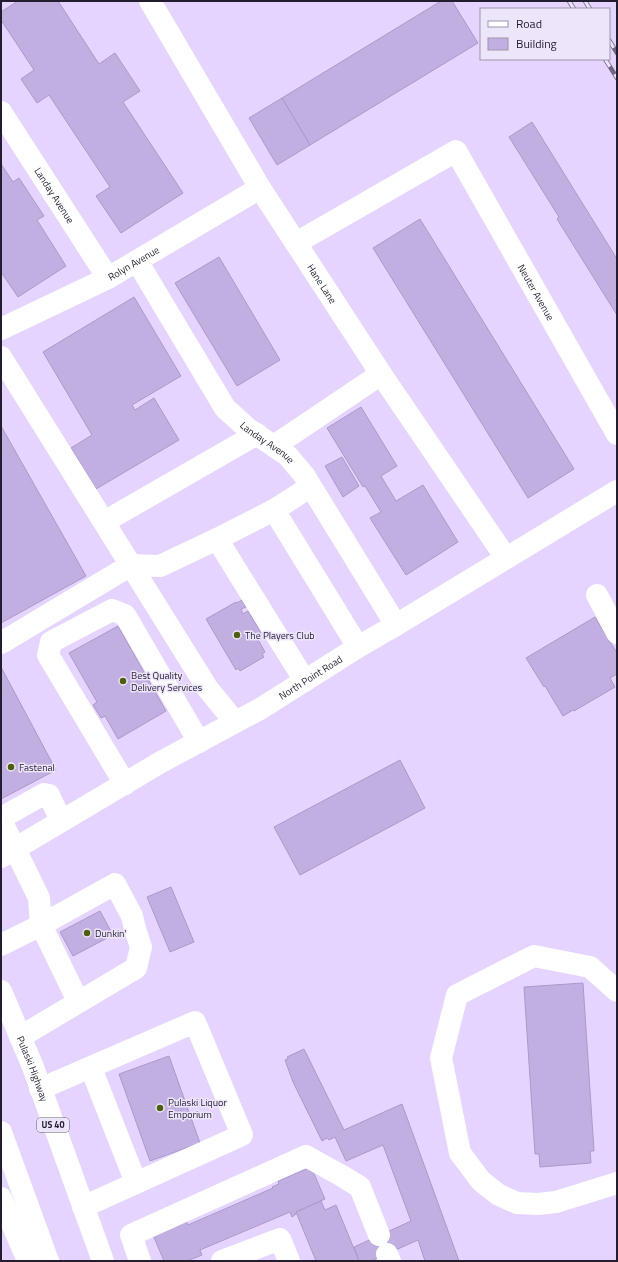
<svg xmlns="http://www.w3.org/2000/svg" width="618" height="1262" font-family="'Titillium Web',sans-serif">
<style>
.building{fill:#c2afe2;stroke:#ab99cb}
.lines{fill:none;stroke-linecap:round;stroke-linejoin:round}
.minor{stroke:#fff;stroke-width:22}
.major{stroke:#fff;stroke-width:22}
.rail-casing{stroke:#726683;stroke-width:4.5}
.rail{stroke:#ede6fb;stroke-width:3;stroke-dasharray:9;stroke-linecap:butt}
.poi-dot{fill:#4e6006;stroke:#ede6fb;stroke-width:1.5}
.labels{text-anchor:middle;stroke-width:3;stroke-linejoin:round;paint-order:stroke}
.shield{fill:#ede6fb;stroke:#60596c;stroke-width:1}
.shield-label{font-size:9px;font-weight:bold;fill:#241c2f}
.street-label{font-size:10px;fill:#241c2f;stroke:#ede6fb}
.poi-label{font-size:10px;fill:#241c2f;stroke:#ede6fb;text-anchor:start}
</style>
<rect width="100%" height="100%" fill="#e4d4ff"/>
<g class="building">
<path d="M18 1H58L99 64 115 53 140 91 123 102 183 193 121 233 96 196 110 187 49 95 37 103 21 79 34 70 1 20V12Z"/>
<path d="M441 1H452L478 43 310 145 282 98Z"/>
<path d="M282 98 310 145 277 165 249 118Z"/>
<path d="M532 122 617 259V315L557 219 559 217 509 137Z"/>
<path d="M1 164 13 182 19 178 44 216 37 220 66 266 18 297 1 272Z"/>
<path d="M420 219 574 469 528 498 373 248Z"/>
<path d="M219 257 280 360 237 386 175 283Z"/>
<path d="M134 297 181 376 132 405 135 410 154 398 179 440 96 489 71 448 92 435 43 352Z"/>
<path d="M361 407 397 466 381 476 396 501 423 485 458 542 406 575 370 518 381 512 365 486 363 487 327 428Z"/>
<path d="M1 426 86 576 1 623Z"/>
<path d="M342 457 359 486 343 497 325 466Z"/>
<path d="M242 600 246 607 241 609 243 614 248 611 261 633 256 636 265 652 262 654 264 657 240 671 238 668 236 670 206 619 236 602 237 603Z"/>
<path d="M595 617 617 653V674L610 678 615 687 574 711 573 710 563 716 545 686 544 687 526 658Z"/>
<path d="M118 626 166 711 118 739 105 716 101 718 93 705 97 702 69 653Z"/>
<path d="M1 667 56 770 1 799Z"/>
<path d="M400 760 425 808 300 875 274 827Z"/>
<path d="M171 887 194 942 170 952 147 897Z"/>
<path d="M100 911 113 935 73 956 60 932Z"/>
<path d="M583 983 594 1151H590L591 1163 540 1167 539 1154H535L524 987Z"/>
<path d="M304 1049 344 1130 402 1104 459 1261H425L418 1240 371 1261H359L354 1247 411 1221 383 1145 346 1161 335 1137 329 1140 327 1138 322 1141 293 1082 285 1060 288 1059 287 1057Z"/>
<path d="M169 1056 200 1143 150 1161 119 1074Z"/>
<path d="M311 1167 325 1199 296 1212V1214L292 1217 290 1212 200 1250 202 1255 187 1261H164L153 1235 186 1221 188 1225 273 1188 272 1187 279 1184 278 1181Z"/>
<path d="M321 1201 325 1210 336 1205 359 1261H316L296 1212Z"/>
</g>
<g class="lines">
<g class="minor">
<path id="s1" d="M150 1 260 188 381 374 506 558"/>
<path id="s2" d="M1 112 108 278"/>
<path id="s3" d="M296 243 456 151 617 434"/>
<path id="s4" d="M137 261 225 408 247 428 287 455 304 475 396 625"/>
<path id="s5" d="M1 329 108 278 260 188"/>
<path d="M1 357 208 689 235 722"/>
<path d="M274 446 381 374"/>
<path d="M274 510 358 647"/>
<path d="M104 522 257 434"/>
<path d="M597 595 617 633"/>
<path d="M1 643 131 565 160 566 217 539"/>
<path d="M305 681 217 539 274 510 310 487"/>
<path d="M125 784 48 655 51 642 112 610 125 615 199 742"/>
<path d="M1 818 44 794 49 795 61 821"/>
<path d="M1 820 39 898 41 925 78 1001"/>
<path id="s6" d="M1 857 161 762 260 709 358 647 396 625 617 491"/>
<path d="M1 945 41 925 115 884 132 916 135 929 141 947 136 968 20 1037"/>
<path d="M617 991 590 967 534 956 457 995 441 1058 460 1153 481 1181 499 1195 517 1203 538 1204 556 1202 617 1183"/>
<path d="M91 1068 136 1183"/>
<path d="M40 1089 195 1022 242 1135 83 1207"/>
<path d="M387 1254 390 1261"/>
<path d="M140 1261 131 1235 306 1156 342 1176 360 1187 379 1235"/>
<path d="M222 1261 280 1239 289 1261"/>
</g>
<g class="major">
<path id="s7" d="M1 991 33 1067 103 1261"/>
<path d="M1 1132 48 1261"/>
<path d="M1 1198 28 1261"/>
</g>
<defs>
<g id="rail">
<path d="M569 1 574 9"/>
<path d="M585 1 590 9"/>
<path d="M609 40 617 53"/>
<path d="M605 59 617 78"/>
</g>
</defs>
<use href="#rail" class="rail-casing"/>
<use href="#rail" class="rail"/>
</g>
<g class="poi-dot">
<circle cx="237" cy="635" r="4"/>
<circle cx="123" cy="681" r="4"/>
<circle cx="11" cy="767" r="4"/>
<circle cx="87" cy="933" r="4"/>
<circle cx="160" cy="1108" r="4"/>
</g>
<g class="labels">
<rect class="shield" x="37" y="1118" width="32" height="14" rx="3"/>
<g class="shield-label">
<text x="53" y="1128">US 40</text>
</g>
<g class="street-label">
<text dy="4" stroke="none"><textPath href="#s2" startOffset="99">Landay Avenue</textPath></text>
<text dy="4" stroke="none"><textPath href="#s5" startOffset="148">Rolyn Avenue</textPath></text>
<text dy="4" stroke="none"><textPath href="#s1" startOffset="331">Hane Lane</textPath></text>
<text dy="4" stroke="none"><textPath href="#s3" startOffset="347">Neuter Avenue</textPath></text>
<text dy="4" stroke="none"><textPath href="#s4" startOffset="226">Landay Avenue</textPath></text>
<text dy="4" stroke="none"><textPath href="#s6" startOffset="358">North Point Road</textPath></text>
<text dy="4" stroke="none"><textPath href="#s7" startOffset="84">Pulaski Highway</textPath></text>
</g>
<g class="poi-label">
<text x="245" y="639">The Players Club</text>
<text x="131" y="679">Best Quality<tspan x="131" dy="12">Delivery Services</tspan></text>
<text x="19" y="771">Fastenal</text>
<text x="95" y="937">Dunkin'</text>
<text x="168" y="1106">Pulaski Liquor<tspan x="168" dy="12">Emporium</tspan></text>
</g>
</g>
<rect width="618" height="1262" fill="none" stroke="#241c2f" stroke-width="4"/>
<rect x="480" y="8" width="130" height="52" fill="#ede6fb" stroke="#9d95a9"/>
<rect x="488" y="21" width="20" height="6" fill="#ffffff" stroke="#9d95a9"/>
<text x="516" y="28" font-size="12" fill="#241c2f">Road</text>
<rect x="488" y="38" width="20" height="12" fill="#c2afe2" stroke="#9d95a9"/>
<text x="516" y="48" font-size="12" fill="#241c2f">Building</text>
</svg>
